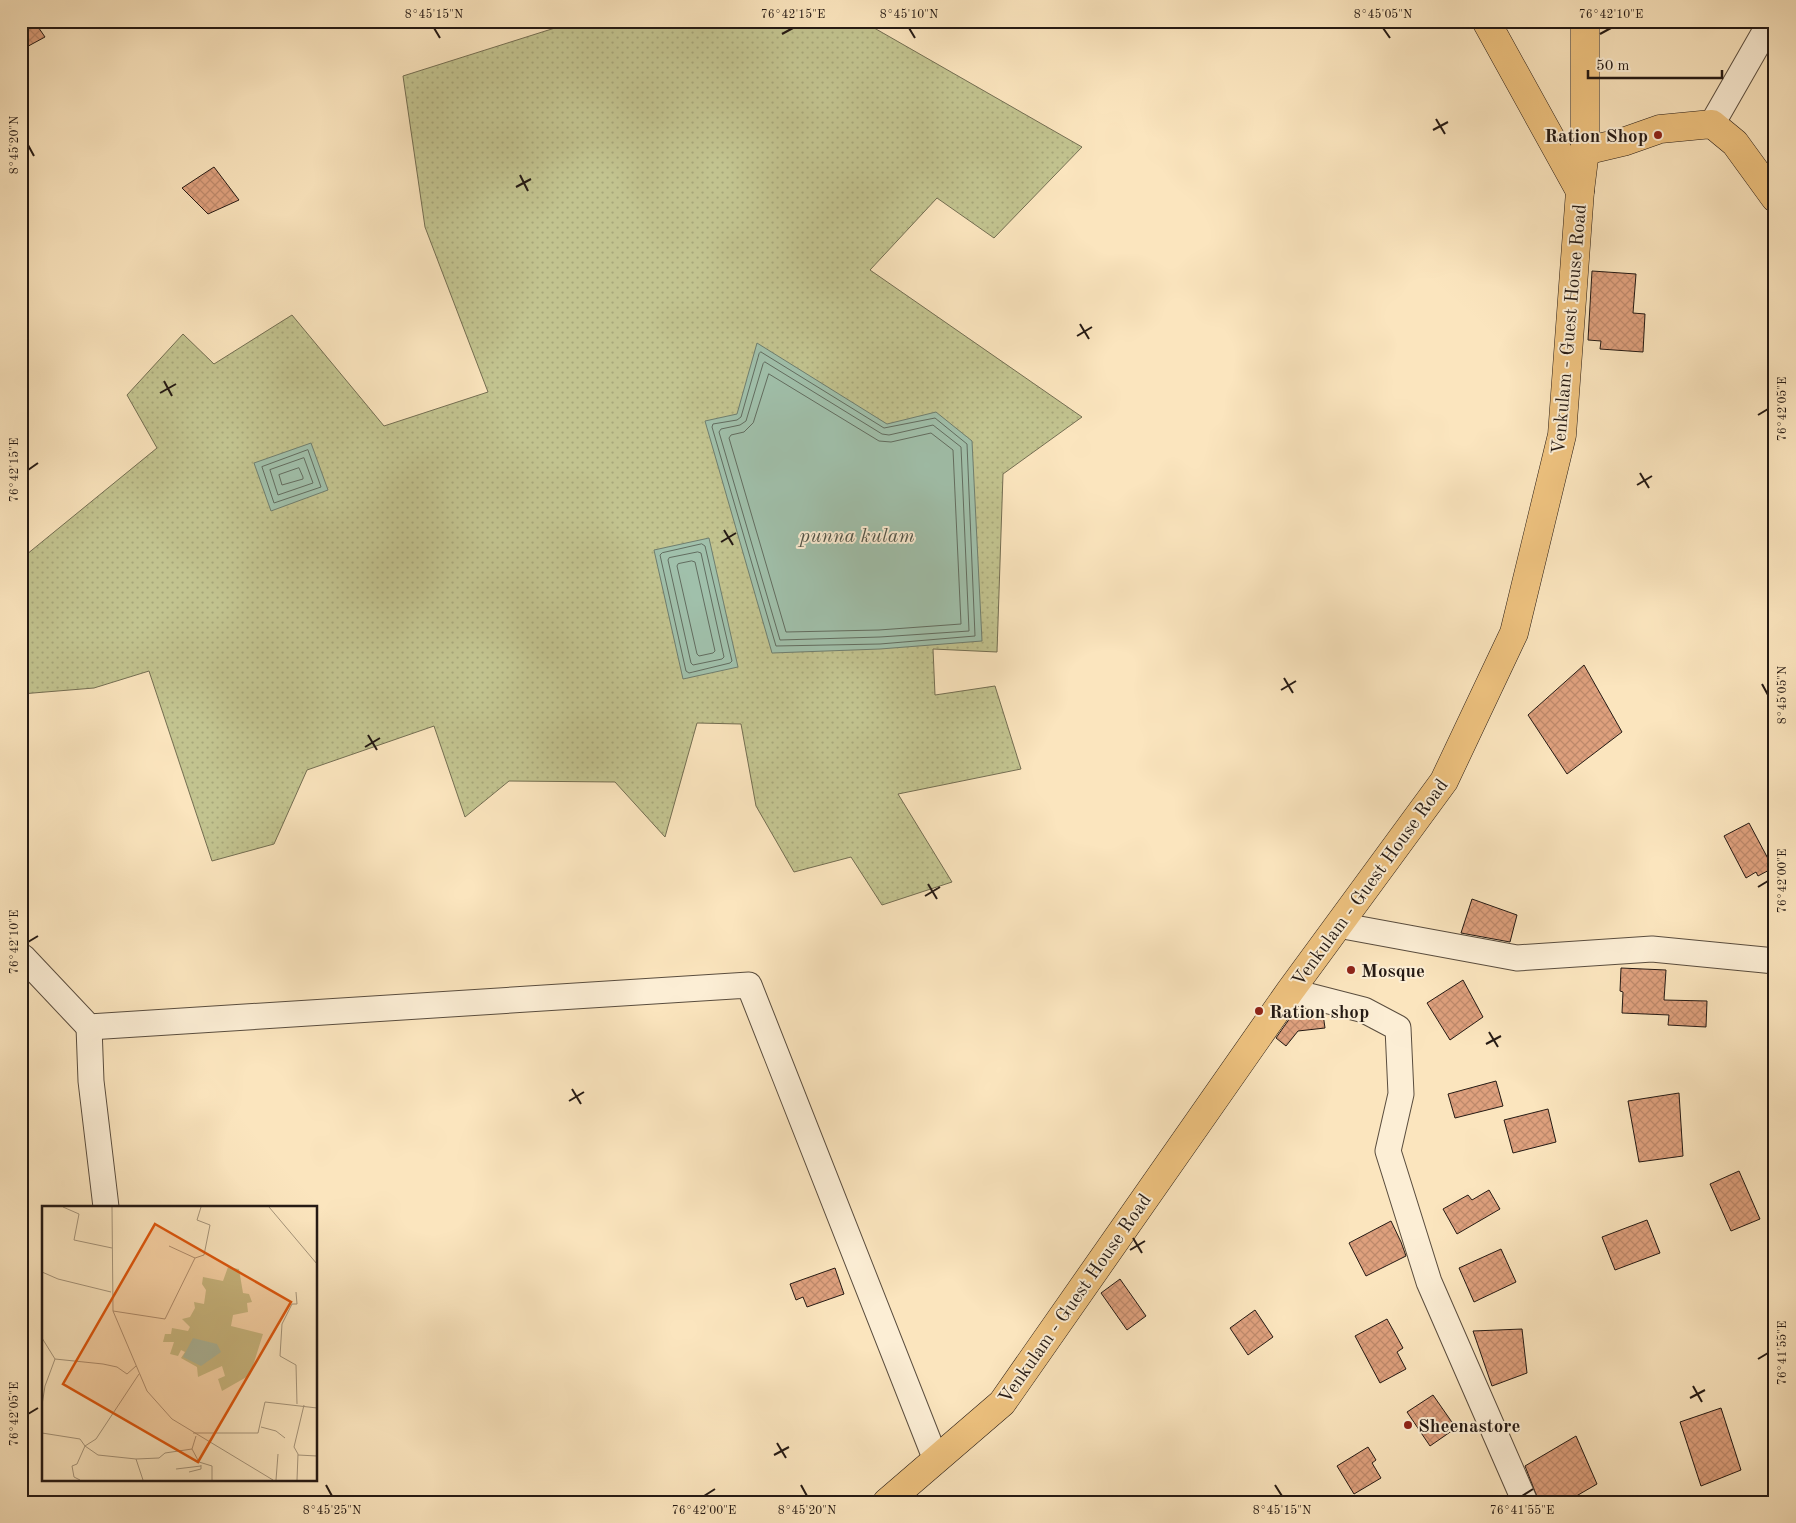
<svg xmlns="http://www.w3.org/2000/svg" width="1796" height="1523" font-family="'Old Standard TT',serif">
<style>
.green{fill:url(#green-dots);stroke:#746e52}
.water{fill:#a0c0ab;stroke:#6f7e6f}
.lines{fill:none;stroke-linecap:round;stroke-linejoin:round}
.shore{stroke:#626d60;stroke-width:1}
.building{fill:url(#building-cross-hatch);stroke:#251a14}
.minor-casing{stroke:#5a4d3e;stroke-width:27}
.major-casing{stroke:#251a14;stroke-width:29}
.minor{stroke:#fceed5;stroke-width:25}
.major{stroke:#eec27f;stroke-width:28}
.ticks{fill:none;stroke:#251a14;stroke-width:2}
.poi-dot{fill:#8f2418;stroke:#fceed5;stroke-width:2}
.labels{text-anchor:middle;stroke-width:4;stroke-linejoin:round;paint-order:stroke}
.poi-label{font-size:19px;font-weight:bold;fill:#251a14;stroke:#fceed5;text-anchor:start}
.street-label{font-size:19px;fill:#251a14;stroke:#fceed5}
.water-label{font-size:20px;font-style:italic;fill:#505449;stroke:#fceed5}
.inset-road{fill:none;stroke:#a5947a;stroke-width:1}
.view{fill:#de560c;fill-opacity:0.15;stroke:#de560c;stroke-width:2.5}
.inset-edge{fill:none;stroke:#251a14;stroke-width:2.5}
.neatline{fill:none;stroke:#251a14;stroke-width:2}
.ticks-label{font-size:12px;text-anchor:middle;fill:#251a14}
</style>
<defs>
<pattern id="green-dots" width="8" height="8" patternUnits="userSpaceOnUse" patternTransform="scale(1.25)"><rect width="8" height="8" fill="#c2c38f"/><path d="M2 2h.1M6 6h.1" fill="none" stroke="#a7a77a" stroke-width="1.8" stroke-linecap="round"/></pattern>
<pattern id="building-cross-hatch" width="8" height="8" patternUnits="userSpaceOnUse" patternTransform="scale(1.25)"><rect width="8" height="8" fill="#dea07d"/><path d="M0 0l8 8M0 8l8-8" fill="none" stroke="#be896b"/></pattern>
</defs>
<rect width="100%" height="100%" fill="#fbe5be"/>
<filter id="stains"><feTurbulence type="fractalNoise" baseFrequency=".004" numOctaves="4"/><feColorMatrix values="0 0 0 0 .2 0 0 0 0 .09 0 0 0 0 .02 0 0 0 .5 -.17"/></filter>
<radialGradient id="worn" r=".72"><stop offset=".6" stop-color="#630" stop-opacity="0"/><stop offset="1" stop-color="#630" stop-opacity=".3"/></radialGradient>
<path class="green" d="M577 21H862L1082 147 994 238 937 198 870 270 1082 417 1003 474 997 652 933 649 935 695 995 686 1021 769 898 794 952 882 882 905 851 857 794 872 756 806 741 724 697 723 665 837 615 782 509 781 465 817 434 726 307 770 274 844 212 861 149 671 94 688 21 694V559L157 448 127 395 183 334 214 364 292 315 384 426 488 392 425 227 403 76Z"/>
<g class="water">
<path d="M757 343 887 424 936 412 972 441 982 641 880 649 772 653 705 421 737 414Z"/>
<path d="M311 443 328 490 271 511 254 463Z"/>
<path d="M709 538 738 667 683 679 654 550Z"/>
</g>
<g class="lines">
<g class="shore">
<path d="M761 352 884 428 935 418 967 444 975 636 880 644 776 646 712 427 713 424 737 420 741 417 759 354Z"/>
<path d="M765 362 882 434 889 435 933 425 961 447 969 631 880 637 780 640 719 432 721 429 740 425 746 421 763 364Z"/>
<path d="M769 374 879 441 891 442 931 433 953 450 961 624 879 630 786 632 729 438 731 435 744 432 753 423Z"/>
<path d="M308 450 321 487 274 503 262 467Z"/>
<path d="M304 458 313 483 278 495 270 470Z"/>
<path d="M299 468 303 477V479L282 485 279 475Z"/>
<path d="M702 544 705 546 732 661 730 663 689 673 686 671 660 555 662 553Z"/>
<path d="M698 552 701 553 724 657 722 659 693 665 691 663 668 560 669 558Z"/>
<path d="M692 561 695 562 715 651 713 653 699 656 697 654 677 566 678 564Z"/>
</g>
</g>
<g class="building">
<path d="M21 21H34L45 37 21 50Z"/>
<path d="M214 167 239 200 208 214 182 188Z"/>
<path d="M1592 271 1636 274 1633 313 1645 314 1643 352 1600 349 1601 341 1588 340Z"/>
<path d="M1584 665 1622 732 1567 774 1528 715Z"/>
<path d="M1749 823 1773 868 1758 876 1756 872 1746 878 1724 836Z"/>
<path d="M1472 899 1517 915 1510 942 1461 933Z"/>
<path d="M1621 968 1666 970 1664 1000 1707 1001 1706 1027 1668 1025 1669 1015 1622 1013 1623 992 1620 991Z"/>
<path d="M1463 980 1483 1017 1450 1040 1427 1003Z"/>
<path d="M1316 1012 1323 1014 1325 1028 1298 1031 1286 1046 1276 1038 1292 1015Z"/>
<path d="M1496 1081 1503 1106 1455 1118 1448 1094Z"/>
<path d="M1679 1093 1683 1156 1639 1162 1628 1101Z"/>
<path d="M1548 1109 1556 1142 1513 1153 1504 1120Z"/>
<path d="M1739 1171 1760 1219 1731 1231 1710 1184Z"/>
<path d="M1489 1190 1500 1209 1457 1234 1443 1209 1468 1195 1472 1200Z"/>
<path d="M1647 1220 1660 1253 1615 1270 1602 1237Z"/>
<path d="M1391 1221 1401 1242 1406 1256 1366 1276 1349 1243Z"/>
<path d="M1501 1249 1516 1282 1474 1302 1459 1268Z"/>
<path d="M835 1268 844 1294 807 1307 803 1297 796 1300 790 1284Z"/>
<path d="M1120 1279 1146 1316 1127 1330 1101 1293Z"/>
<path d="M1255 1310 1273 1337 1248 1355 1230 1328Z"/>
<path d="M1387 1319 1403 1348 1397 1352 1406 1369 1380 1383 1355 1336Z"/>
<path d="M1522 1329 1527 1373 1492 1386 1473 1331Z"/>
<path d="M1433 1395 1456 1428 1430 1446 1407 1412Z"/>
<path d="M1721 1408 1741 1470 1701 1486 1680 1422Z"/>
<path d="M1576 1436 1597 1484 1566 1502H1539L1525 1466Z"/>
<path d="M1368 1447 1376 1460 1372 1463 1381 1478 1354 1494 1337 1466Z"/>
</g>
<g class="lines">
<defs>
<g id="minor">
<path d="M1712 124 1771 21"/>
<path d="M1338 925 1517 958 1652 949 1775 961"/>
<path d="M21 958 23 957 89 1027 749 985 936 1460"/>
<path d="M1290 991 1364 1010 1398 1028 1401 1094 1388 1151 1429 1282 1525 1502"/>
<path d="M89 1027 91 1081 106 1207"/>
</g>
<g id="major">
<path d="M1486 21 1580 191"/>
<path d="M1585 151 1623 142 1660 129 1712 124 1735 143 1775 198"/>
<path d="M887 1502 1002 1403 1290 991 1444 781 1514 633 1562 435 1580 191 1585 151V21"/>
</g>
</defs>
<use href="#minor" class="minor-casing"/>
<use href="#major" class="major-casing"/>
<use href="#minor" class="minor"/>
<use href="#major" class="major"/>
</g>
<path class="ticks" d="M434 28 440 38M909 28 915 38M1383 28 1390 38M782 34 793 28M1600 34 1611 28M1436 119 1445 134M1433 130 1448 122M28 145 34 156M520 175 528 191M516 187 531 179M1080 324 1089 339M1077 336 1092 327M164 381 172 396M160 393 176 384M1758 415 1768 409M28 470 38 463M1640 473 1649 488M1637 485 1652 476M724 530 733 545M721 542 736 533M1284 678 1293 693M1762 684 1768 695M1281 690 1296 681M368 735 377 750M365 747 380 738M928 884 937 899M1758 887 1768 881M925 896 940 887M28 942 38 936M1489 1032 1498 1047M1486 1044 1501 1036M572 1089 581 1104M569 1101 584 1092M1133 1238 1142 1253M1130 1250 1145 1241M1758 1359 1768 1353M1693 1386 1702 1402M1690 1398 1705 1390M28 1414 38 1408M777 1443 786 1458M774 1455 789 1447M326 1485 332 1496M801 1485 807 1496M1275 1485 1282 1496M704 1496 715 1489M1522 1496 1533 1489"/>
<g class="poi-dot">
<circle cx="1658" cy="135" r="5"/>
<circle cx="1351" cy="970" r="5"/>
<circle cx="1259" cy="1011" r="5"/>
<circle cx="1408" cy="1425" r="5"/>
</g>
<g class="labels">
<g class="poi-label">
<text x="1648" y="142" text-anchor="end">Ration Shop</text>
<text x="1361" y="977">Mosque</text>
<text x="1269" y="1018">Ration shop</text>
<text x="1418" y="1432">Sheenastore</text>
</g>
<g class="street-label">
<text transform="translate(1568 329) rotate(-85)" y="7">Venkulam - Guest House Road</text>
<text transform="translate(1369 882) rotate(-54)" y="7">Venkulam - Guest House Road</text>
<text transform="translate(1074 1298) rotate(-55)" y="7">Venkulam - Guest House Road</text>
</g>
<g class="water-label">
<text x="857" y="542">punna kulam</text>
</g>
</g>
<g transform="translate(42 1206)">
<rect width="275" height="275" fill="#fbe5be"/>
<path d="M186 61 197 63 201 87 207 88 210 96 205 97 206 106 191 109 189 120 221 128 208 169 180 185 176 173 183 170 180 160 156 171 155 161 139 152 143 146 139 144 136 150 128 148 132 136H121L123 128H129L130 122 146 125 148 121 140 113 148 111 153 102 152 96 162 98 164 84 160 78 161 71 181 75Z" fill="#c2c38f"/>
<path d="M151 132 175 138 179 146 159 160 141 151Z" fill="#a0c0ab"/>
<path class="inset-road" d="M21 1 37 8 32 34 70 42M70 1 71 105 105 185 130 213 231 274M227 1 275 58M127 40 153 52M0 66 16 73 69 86M254 86 255 98H250L240 118 238 150 254 159 255 198M71 105 123 113 153 52 162 49 168 19 155 14 159 1M0 132 13 153 61 158 75 161 85 168 94 160M0 199 3 180 13 153M219 221 234 225 243 232M0 227 38 233 43 240 56 249 94 253 117 252 123 247 150 243 154 230M151 227H216L223 196 275 202M150 243 157 256 170 260V274M256 249 275 250M94 253 101 274M134 263 159 260M147 266 159 263V259M38 274 32 271 30 260 35 258 43 240 54 233 97 168M234 274 236 248M255 274 256 248 252 241 262 199"/>
<path class="view" d="M113 18 249 96 156 256 21 178Z"/>
<rect width="275" height="275" class="inset-edge"/>
</g>
<rect width="1796" height="1523" fill="none" stroke="#fbe5be" stroke-width="55"/>
<path d="M1588 70v8h134v-8" fill="none" stroke="#251a14" stroke-width="2.5"/>
<text x="1596" y="70" font-size="15" fill="#251a14" stroke="#fceed5" stroke-width="4" paint-order="stroke">50 m</text>
<rect x="28" y="28" width="1740" height="1468" class="neatline"/>
<g class="ticks-label">
<text x="434" y="18">8°45'15"N</text>
<text x="793" y="18">76°42'15"E</text>
<text x="909" y="18">8°45'10"N</text>
<text x="1383" y="18">8°45'05"N</text>
<text x="1611" y="18">76°42'10"E</text>
<text transform="translate(14 145) rotate(-90)" y="4">8°45'20"N</text>
<text transform="translate(1782 409) rotate(-90)" y="4">76°42'05"E</text>
<text transform="translate(14 470) rotate(-90)" y="4">76°42'15"E</text>
<text transform="translate(1782 695) rotate(-90)" y="4">8°45'05"N</text>
<text transform="translate(1782 881) rotate(-90)" y="4">76°42'00"E</text>
<text transform="translate(14 942) rotate(-90)" y="4">76°42'10"E</text>
<text transform="translate(1782 1353) rotate(-90)" y="4">76°41'55"E</text>
<text transform="translate(14 1414) rotate(-90)" y="4">76°42'05"E</text>
<text x="332" y="1514">8°45'25"N</text>
<text x="704" y="1514">76°42'00"E</text>
<text x="807" y="1514">8°45'20"N</text>
<text x="1282" y="1514">8°45'15"N</text>
<text x="1522" y="1514">76°41'55"E</text>
</g>
<rect width="100%" height="100%" filter="url(#stains)"/>
<rect width="100%" height="100%" fill="url(#worn)"/>
</svg>
